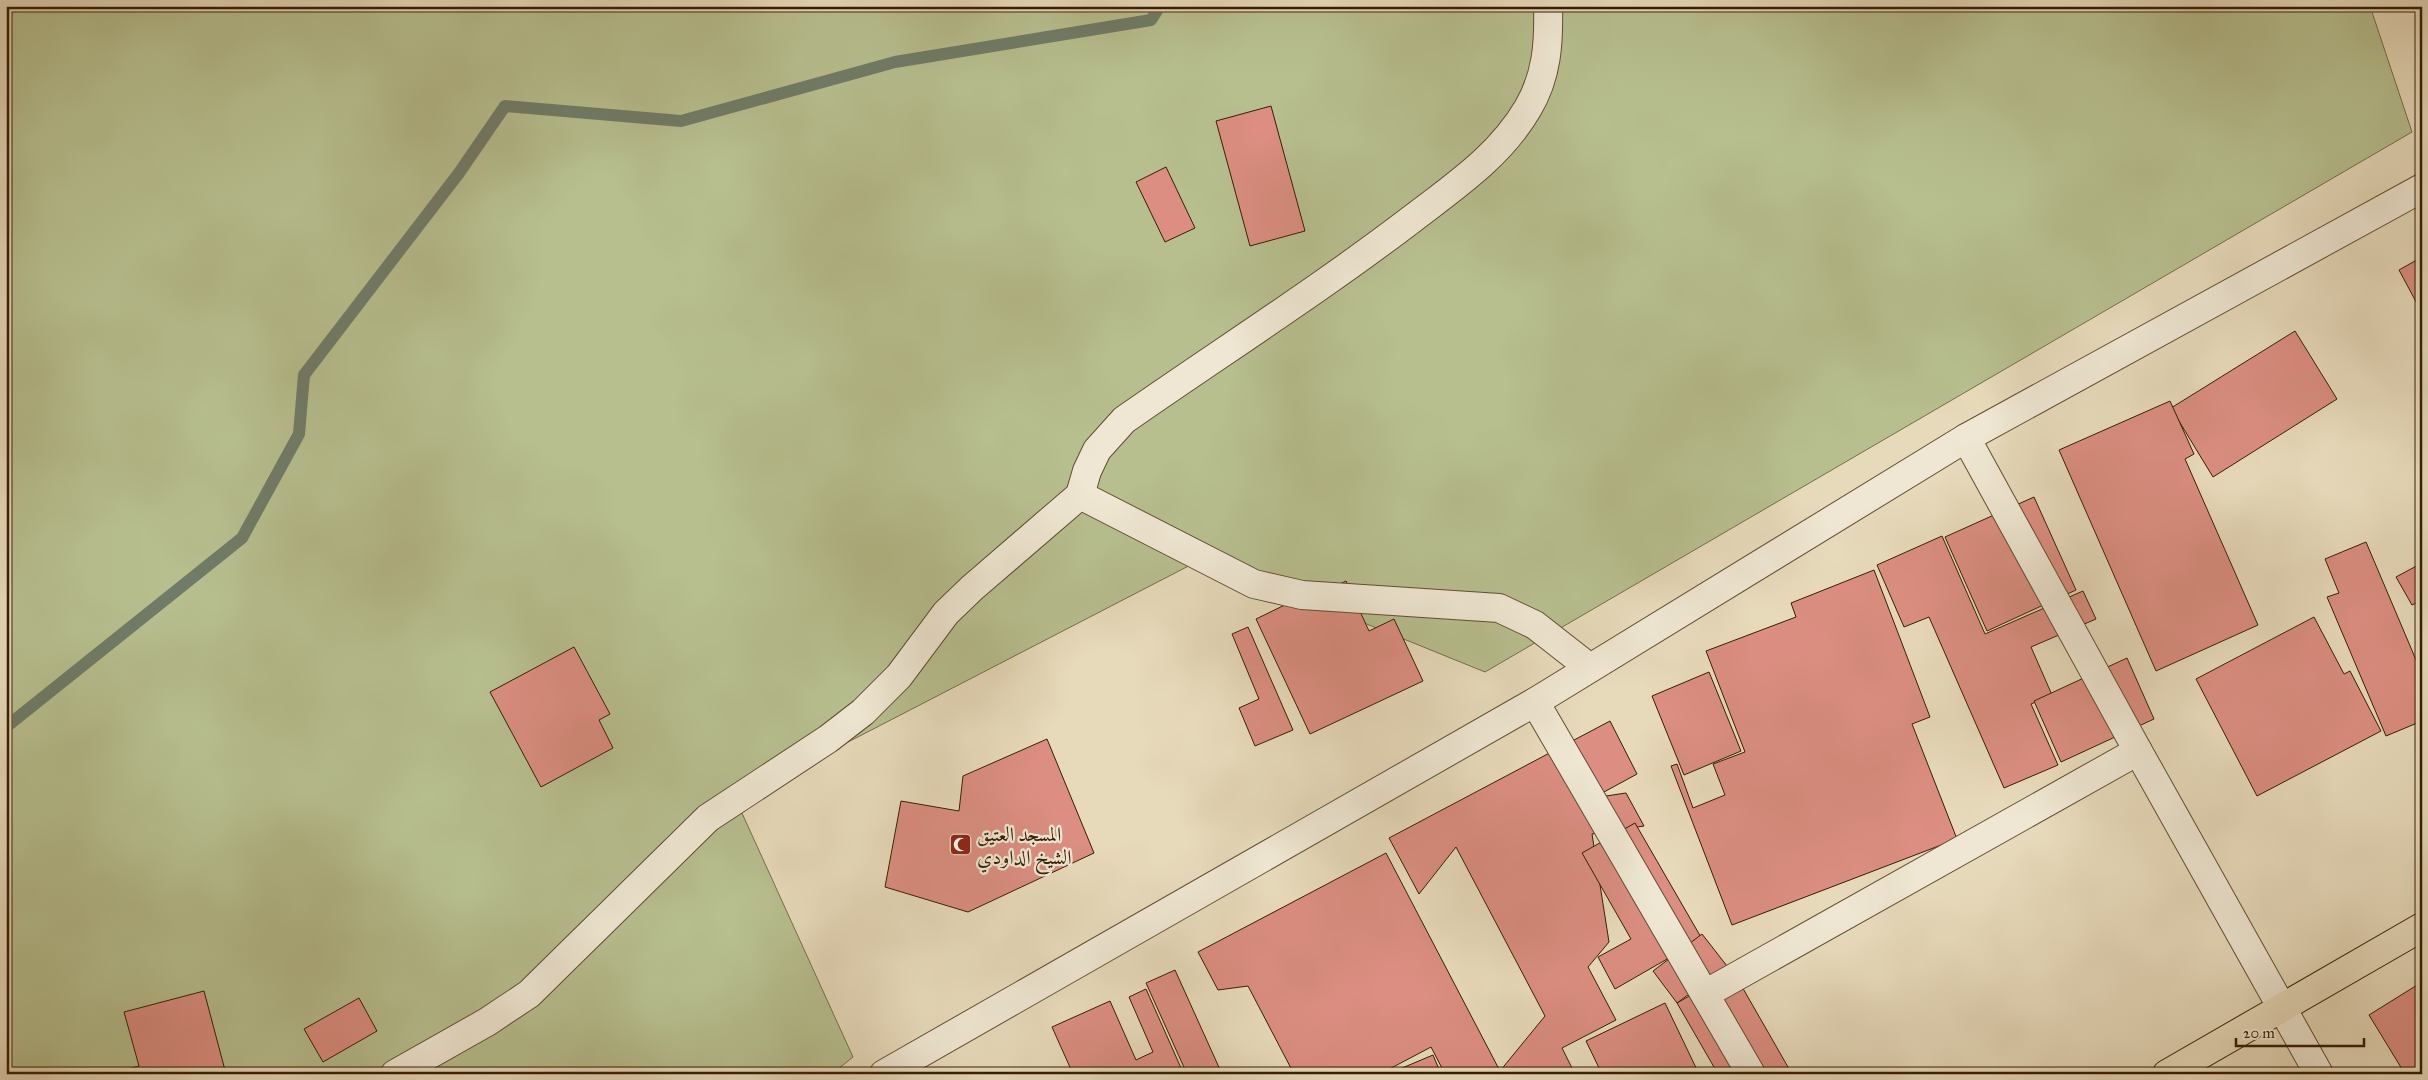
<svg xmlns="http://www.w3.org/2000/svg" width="2428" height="1080" font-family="'IM FELL Great Primer',Amiri,serif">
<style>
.green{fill:#b7bf8f;stroke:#766e49}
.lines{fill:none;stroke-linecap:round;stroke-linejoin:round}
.stream{stroke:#707c68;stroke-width:12}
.building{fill:#db8e81;stroke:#351e03}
.minor-casing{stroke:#624d31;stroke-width:30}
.primary-casing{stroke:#351e03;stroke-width:30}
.minor{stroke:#efe7d3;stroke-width:28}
.primary{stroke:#e7dabb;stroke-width:28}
.labels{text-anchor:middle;stroke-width:4.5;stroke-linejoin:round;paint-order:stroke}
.poi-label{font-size:20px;fill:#351e03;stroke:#efe7d3;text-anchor:start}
</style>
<rect width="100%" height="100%" fill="#e7dabb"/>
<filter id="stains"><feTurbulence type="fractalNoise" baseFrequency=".004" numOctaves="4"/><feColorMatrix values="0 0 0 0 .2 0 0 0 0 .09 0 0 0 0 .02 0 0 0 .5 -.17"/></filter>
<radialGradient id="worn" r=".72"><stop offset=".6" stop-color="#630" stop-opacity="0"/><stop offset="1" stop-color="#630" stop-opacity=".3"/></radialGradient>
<path class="green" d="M6 6H2370L2412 132 1485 672 1204 558 736 800 853 1057 832 1074H6Z"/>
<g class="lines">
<path class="stream" d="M6 727 242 538 299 434 304 375 459 173 505 106 681 121 895 62 1151 20 1160 6"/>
</g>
<g class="building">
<path d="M1271 106 1305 231 1250 246 1216 121Z"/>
<path d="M1166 167 1195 228 1165 242 1136 182Z"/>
<path d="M2422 257V313L2399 270Z"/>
<path d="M2295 331 2337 399 2213 477 2171 408Z"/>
<path d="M2170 401 2194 454 2185 459 2258 625 2156 671 2059 450Z"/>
<path d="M2034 497 2076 590 1987 631 1945 537Z"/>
<path d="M1942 536 1985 634 2083 591 2096 619 2031 647 2052 695 2031 704 2058 765 2004 788 1929 617 1904 627 1877 565Z"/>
<path d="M2366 542 2422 674V721L2386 736 2327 597 2339 593 2325 559Z"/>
<path d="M2422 563V600L2412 605 2396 577Z"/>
<path d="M1874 570 1930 717 1912 724 1957 839 1732 925 1671 766 1677 764 1693 808 1725 795 1713 764 1745 752 1706 651 1796 617 1791 603Z"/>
<path d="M1346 581 1369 631 1394 619 1423 681 1310 734 1256 619 1293 601 1295 606Z"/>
<path d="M2314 617 2344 674 2350 671 2381 731 2257 796 2196 679Z"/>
<path d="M1248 627 1293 730 1255 746 1239 708 1259 699 1232 634Z"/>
<path d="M574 647 610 714 599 720 613 748 541 787 490 692Z"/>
<path d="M2127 658 2154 719 2061 762 2034 701Z"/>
<path d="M1709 672 1741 751 1684 775 1652 696Z"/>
<path d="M1610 721 1637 774 1593 798 1626 793 1644 826 1592 834 1609 942 1588 967 1616 1020 1562 1048 1575 1074H1445L1431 1047 1380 1074H1294L1248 986 1218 990 1198 952 1386 853 1500 1071 1545 1016 1456 847 1419 894 1389 838Z"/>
<path d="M1047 739 1094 853 968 912 885 887 901 801 959 811 963 776Z"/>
<path d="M1635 823 1702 939 1615 989 1598 957 1631 939 1582 853Z"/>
<path d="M1702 934 1727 966 1677 1003 1653 971Z"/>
<path d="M1175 970 1222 1074H1187L1146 983Z"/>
<path d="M1733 971 1792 1074H1718L1677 1003Z"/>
<path d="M2422 982V1074H2405L2369 1015Z"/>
<path d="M1146 989 1181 1068 1167 1074H1073L1052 1027 1110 1001 1136 1060 1153 1052 1129 997Z"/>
<path d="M204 991 226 1074H109L139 1066 124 1012Z"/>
<path d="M359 998 377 1031 323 1062 304 1029Z"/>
<path d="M1665 1003 1699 1074H1602L1586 1041Z"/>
<path d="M1433 1055 1441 1074H1388Z"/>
</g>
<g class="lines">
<defs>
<g id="minor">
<path d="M1080 495 1087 471 1097 450 1124 420C1220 353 1319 290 1412 219 1455 186 1500 156 1528 108 1547 76 1549 43 1548 6"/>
<path d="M1705 994 2138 751"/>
<path d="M395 1074 487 1022 529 994 708 818 828 739 863 712 899 676 946 613 972 588 1080 495 1254 584 1302 595 1499 608 1535 625 1590 668"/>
<path d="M884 1074 1535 702"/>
<path d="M1751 1074 1535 702 1966 438"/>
<path d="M2319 1074 2138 751 1966 438 2422 188"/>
</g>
<path id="primary" d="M2167 1074 2422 927"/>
</defs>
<use href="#minor" class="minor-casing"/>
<use href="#primary" class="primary-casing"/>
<use href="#minor" class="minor"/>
<use href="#primary" class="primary"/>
</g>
<defs>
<symbol id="mosque-square" viewBox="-11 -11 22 22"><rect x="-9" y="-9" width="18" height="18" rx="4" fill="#8f2418" stroke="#efe7d3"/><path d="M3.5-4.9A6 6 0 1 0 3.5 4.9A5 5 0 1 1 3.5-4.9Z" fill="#fff"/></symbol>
</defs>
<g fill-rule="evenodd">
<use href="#mosque-square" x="948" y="832" width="25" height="25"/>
</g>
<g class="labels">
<g class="poi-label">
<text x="977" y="841">المسجد العتيق<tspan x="977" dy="23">الشيخ الداودي</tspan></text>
</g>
</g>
<rect width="2428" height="1080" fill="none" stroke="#e7dabb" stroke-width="25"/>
<rect x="8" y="8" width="2413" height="1065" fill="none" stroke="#351e03" stroke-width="2.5"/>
<rect x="12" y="12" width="2403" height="1055" fill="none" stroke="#351e03"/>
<path d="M2236 1038v8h128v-8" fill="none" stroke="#351e03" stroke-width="2.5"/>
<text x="2243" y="1038" font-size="15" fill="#351e03" stroke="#efe7d3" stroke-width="4" paint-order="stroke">20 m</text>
<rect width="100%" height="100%" filter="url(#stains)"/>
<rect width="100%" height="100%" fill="url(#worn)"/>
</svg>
